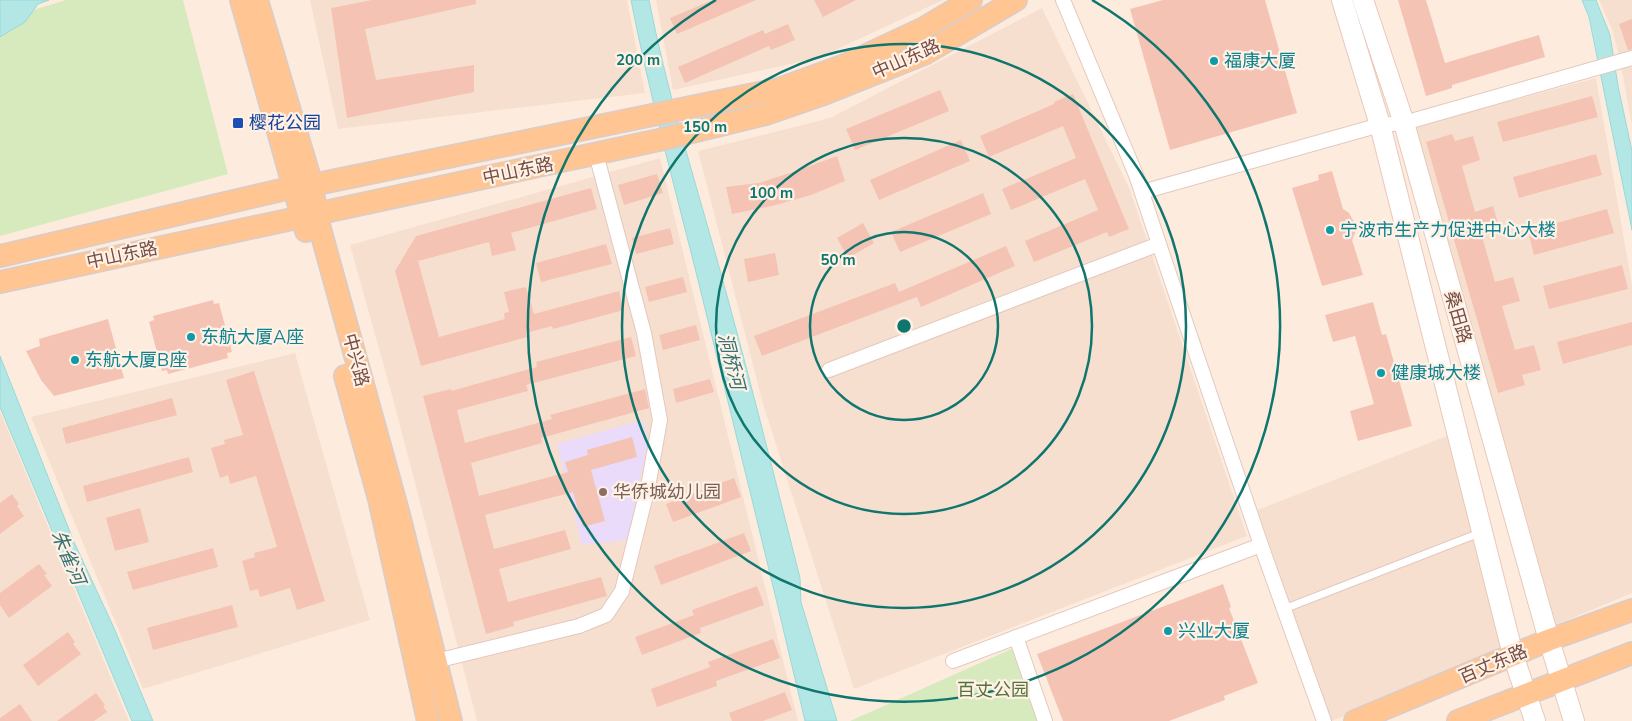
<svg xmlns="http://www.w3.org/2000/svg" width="1632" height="721" font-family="'Nunito Sans','Noto Sans SC',sans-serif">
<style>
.residential{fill:#f7dfcf}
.education{fill:#e9dbf9}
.green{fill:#d7eabd}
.water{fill:#b2e7e6;stroke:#98d9d8}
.building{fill:#f4c3b4}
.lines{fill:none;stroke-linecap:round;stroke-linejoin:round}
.lane-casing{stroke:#e3c8bd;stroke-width:9}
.street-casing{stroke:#e3c8bd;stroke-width:16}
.secondary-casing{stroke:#e8c8ba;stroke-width:22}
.primary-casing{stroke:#d8cdcb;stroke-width:24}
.lane{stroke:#fff;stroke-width:7}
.street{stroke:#fff;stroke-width:14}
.secondary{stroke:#fff;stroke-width:20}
.primary{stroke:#ffc593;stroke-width:21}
.ring{fill:none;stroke:#0f766e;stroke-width:2.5}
.culture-dot{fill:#0f9aa8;stroke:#fff1e5;stroke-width:2}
.transit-dot{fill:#1a4fb4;stroke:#fff1e5;stroke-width:2}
.education-dot{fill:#8d6e63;stroke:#fff1e5;stroke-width:2}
.labels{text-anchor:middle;stroke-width:4.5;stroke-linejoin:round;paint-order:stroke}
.street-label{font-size:18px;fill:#744e46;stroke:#fff1e5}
.culture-label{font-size:18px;fill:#0d838f;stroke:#fff1e5;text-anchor:start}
.transit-label{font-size:18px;fill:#164399;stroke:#fff1e5;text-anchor:start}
.education-label{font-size:18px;fill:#785e54;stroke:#fff1e5;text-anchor:start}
.park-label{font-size:18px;fill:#55743b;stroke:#fff1e5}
.water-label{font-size:19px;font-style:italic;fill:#367374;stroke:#fff1e5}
.centre{fill:#0f766e;stroke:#fff1e5;stroke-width:2.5}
.ring-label{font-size:15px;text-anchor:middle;font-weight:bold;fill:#0f766e;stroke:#fff1e5;stroke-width:4.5;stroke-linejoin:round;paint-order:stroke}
</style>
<rect width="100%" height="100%" fill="#fdecde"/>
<g class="residential">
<path d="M310 0H627L645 93 338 129Z"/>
<path d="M656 0H943L818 58 673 90Z"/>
<path d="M1599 0H1632V125L1619 56 1612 29Z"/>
<path d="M1042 8 1130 190 1247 536 854 689 763 404 698 151 830 118Z"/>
<path d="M1596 78 1632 285V593L1553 626 1414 127Z"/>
<path d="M660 158 798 721H477L393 399 350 245Z"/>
<path d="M295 353 370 620 143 689 31 417Z"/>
<path d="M0 411 129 721H0Z"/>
<path d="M1452 434 1503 651 1332 721 1257 510Z"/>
</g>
<path class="education" d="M643 420 648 440 628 540 582 545 557 444Z"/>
<g class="green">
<path d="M66 0H183L228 174 0 236V20Z"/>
<path d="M1016 647 1040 721H850Z"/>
</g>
<g class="water">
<path d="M0 0H49L38 4 25 22 0 37Z"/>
<path d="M631 0H649C666 87 692 171 716 256 746 363 773 471 800 578L801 602 837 721H805C770 571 733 422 696 272 673 181 649 92 631 0Z"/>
<path d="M1582 0H1596L1610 35 1618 86 1632 151V230L1589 17Z"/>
<path d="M0 356 74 542 114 628 153 721H132L0 407Z"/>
</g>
<g class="building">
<path d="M372 0H476V4L365 29 376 80 474 65V92L347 118 331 8Z"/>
<path d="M713 0H756L677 34 670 18Z"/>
<path d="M814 0H856L823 17Z"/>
<path d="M1163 0H1265L1297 113 1170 150 1130 9Z"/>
<path d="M1398 0H1426L1445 63 1539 35 1545 57 1452 85V88L1426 96Z"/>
<path d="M1632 19V49L1628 50 1619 24Z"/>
<path d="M788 24 795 40 771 50 769 46 685 83 678 67 763 30 765 34Z"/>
<path d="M940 90 949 111 855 150 846 129Z"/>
<path d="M1073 94 1129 229 1109 237 1107 232 1034 262 1025 241 1098 210 1085 179 1011 210 1002 189 1076 158 1063 126 989 157 980 136 1054 104V102Z"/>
<path d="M1592 96 1598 117 1503 142 1497 122Z"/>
<path d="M1452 134 1455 141 1473 136 1480 160 1462 166 1475 212 1493 206 1500 231 1482 236 1495 282 1513 277 1520 301 1502 306 1515 350 1534 345 1541 370 1522 375 1525 385 1498 393 1426 142Z"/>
<path d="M961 140 970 161 879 200 870 180Z"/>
<path d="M1596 154 1602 175 1519 198 1513 177Z"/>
<path d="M837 156 845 181 811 195 772 206 732 214 726 187 759 183 799 170Z"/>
<path d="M1332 171 1343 209 1349 213 1354 222 1355 233 1352 240 1363 275 1322 286 1292 188 1319 180 1318 175Z"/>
<path d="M657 174 663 193 624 205 618 185Z"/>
<path d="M591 188 597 209 511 233 516 250 492 256 489 242 418 261 439 337 505 319 504 313 509 312 504 292 526 287 534 314 619 291 624 310 553 329 552 326 526 333 527 337 421 366 395 271 416 236Z"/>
<path d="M983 193 991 214 900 252 891 232Z"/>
<path d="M1607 209 1614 233 1534 255 1528 231Z"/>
<path d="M863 223 874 243 848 258 837 238Z"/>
<path d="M670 228 674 244 636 254 632 238Z"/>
<path d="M606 244 612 264 541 282 536 263Z"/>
<path d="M1006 246 1015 266 921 307 917 297 762 356 754 336 895 283 899 292Z"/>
<path d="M775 253 779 275 748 282 744 259Z"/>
<path d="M1622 265 1628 289 1549 309 1543 286Z"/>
<path d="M683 277 687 292 649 302 645 287Z"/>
<path d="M213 300 214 304 219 303 232 352 227 353 228 358 168 374 167 370 162 371 149 322 154 320 153 316Z"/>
<path d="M1373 302 1382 335 1386 334 1412 426 1358 441 1350 411 1374 404 1355 336 1333 342 1325 315Z"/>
<path d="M108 319 124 378 54 396 41 380 26 351 40 346 39 339Z"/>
<path d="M1632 322V345L1563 364 1557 342Z"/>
<path d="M696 325 700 340 663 350 659 335Z"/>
<path d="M631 337 636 356 526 385 528 391 457 410 465 443 552 419 550 415 645 389 649 408 541 438 542 443 471 463 479 496 568 472 565 462 588 455 587 450 632 437 637 457 591 470 605 521 583 527 573 492 485 515 494 549 565 530 571 549 499 569 508 602 601 577 607 596 513 622 514 626 486 634 423 396 451 389V391L537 367 536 362Z"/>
<path d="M254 371 325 601 297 610 290 588 260 597 258 589 250 591 242 561 255 557 254 553 277 547 256 476 230 484 228 475 220 478 211 448 225 444 224 440 243 435 226 380Z"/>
<path d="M710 379 714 392 676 403 673 389Z"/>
<path d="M172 398 177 415 66 444 62 428Z"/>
<path d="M189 457 193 472 87 502 83 486Z"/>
<path d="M734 478 741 497 673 522 666 504Z"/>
<path d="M12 494 19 504 17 506 24 516 0 534V503Z"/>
<path d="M140 508 149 542 115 551 106 518Z"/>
<path d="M744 533 751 551 661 585 654 566Z"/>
<path d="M213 548 218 567 133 590 127 572Z"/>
<path d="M39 564 47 574 44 575 52 586 9 618 0 605V593Z"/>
<path d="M1223 584 1231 607 1229 608 1258 683 1224 696 1225 700 1169 721H1063L1037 654Z"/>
<path d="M757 586 764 605 700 628 701 633 642 655 635 637 694 615 692 610Z"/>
<path d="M232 605 238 627 153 650 147 628Z"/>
<path d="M68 632 75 642 73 644 81 654 38 686 23 665Z"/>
<path d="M773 639 780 658 716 681 717 686 657 707 651 689 710 667 708 662Z"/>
<path d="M785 692 792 710 763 721H732L729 713Z"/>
<path d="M96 693 105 705 103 706 107 712 94 721H57Z"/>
<path d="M20 704 32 721H0V718Z"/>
</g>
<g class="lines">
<defs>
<path id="lane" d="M1284 609 1482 532"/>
<g id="street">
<path d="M1063 0 1136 175 1159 244"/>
<path d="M1142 192 1380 125 1404 123 1632 58"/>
<path d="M829 370 1159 244 1261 545 1324 721"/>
<path d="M1016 637 1045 721"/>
<path d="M436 661 579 626 606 615 622 591 648 487 660 420 644 333 596 154"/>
<path d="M953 661 1261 545"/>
</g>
<g id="secondary">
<path d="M1342 0 1380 125 1513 655 1535 721"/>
<path d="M1363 0 1404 123 1549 640 1574 721"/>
</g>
<g id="primary">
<path d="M241 0 306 231"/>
<path d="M257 0 312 185 316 214 398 511 451 721"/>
<path d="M0 256 294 187 312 185 779 89 845 65 924 28 971 0"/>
<path d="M0 282 659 140 766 114 821 95 926 53 1016 0"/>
<path d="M345 376 379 499 428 721"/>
<path d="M1355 721 1549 640 1632 610"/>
<path d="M1458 721 1632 653"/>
</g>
</defs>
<use href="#lane" class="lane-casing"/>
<use href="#street" class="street-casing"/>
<use href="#secondary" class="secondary-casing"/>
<use href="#primary" class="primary-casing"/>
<use href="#lane" class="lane"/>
<use href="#street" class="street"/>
<use href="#secondary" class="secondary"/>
<use href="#primary" class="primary"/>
</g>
<g class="ring">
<circle cx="904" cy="326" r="94"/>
<circle cx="904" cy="326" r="188"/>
<circle cx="904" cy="326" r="282"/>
<path d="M1092 0A376 376 0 1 1 716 0"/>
</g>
<g class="culture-dot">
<circle cx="1214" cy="61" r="5"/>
<circle cx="1330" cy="230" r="5"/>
<circle cx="191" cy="337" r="5"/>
<circle cx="75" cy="360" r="5"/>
<circle cx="1381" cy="373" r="5"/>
<circle cx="1168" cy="631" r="5"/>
</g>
<rect class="transit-dot" x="232" y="117" width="12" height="12" rx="2.5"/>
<circle class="education-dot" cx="603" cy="492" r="5"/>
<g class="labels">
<g class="street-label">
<text transform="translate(906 59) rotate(-24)" y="6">中山东路</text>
<text transform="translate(518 171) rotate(-12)" y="6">中山东路</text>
<text transform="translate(122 255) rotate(-12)" y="6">中山东路</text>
<text transform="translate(1458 317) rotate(74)" y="6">桑田路</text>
<text transform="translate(356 360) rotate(75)" y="6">中兴路</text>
<text transform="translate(1493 664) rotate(-23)" y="6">百丈东路</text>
</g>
<g class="culture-label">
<text x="1224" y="67">福康大厦</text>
<text x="1340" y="236">宁波市生产力促进中心大楼</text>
<text x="201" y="343">东航大厦A座</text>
<text x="85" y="366">东航大厦B座</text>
<text x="1391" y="379">健康城大楼</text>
<text x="1178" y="637">兴业大厦</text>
</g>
<g class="transit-label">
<text x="249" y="129">樱花公园</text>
</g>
<g class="education-label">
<text x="613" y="498">华侨城幼儿园</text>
</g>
<g class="park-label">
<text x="993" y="696">百丈公园</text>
</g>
<g class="water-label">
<text transform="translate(732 361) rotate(76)" y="7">洞桥河</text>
<text transform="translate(69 557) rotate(67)" y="7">朱雀河</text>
</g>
</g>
<circle cx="904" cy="326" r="8" class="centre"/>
<g class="ring-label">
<text x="638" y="65">200 m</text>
<text x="705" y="132">150 m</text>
<text x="771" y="198">100 m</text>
<text x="838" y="265">50 m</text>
</g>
</svg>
